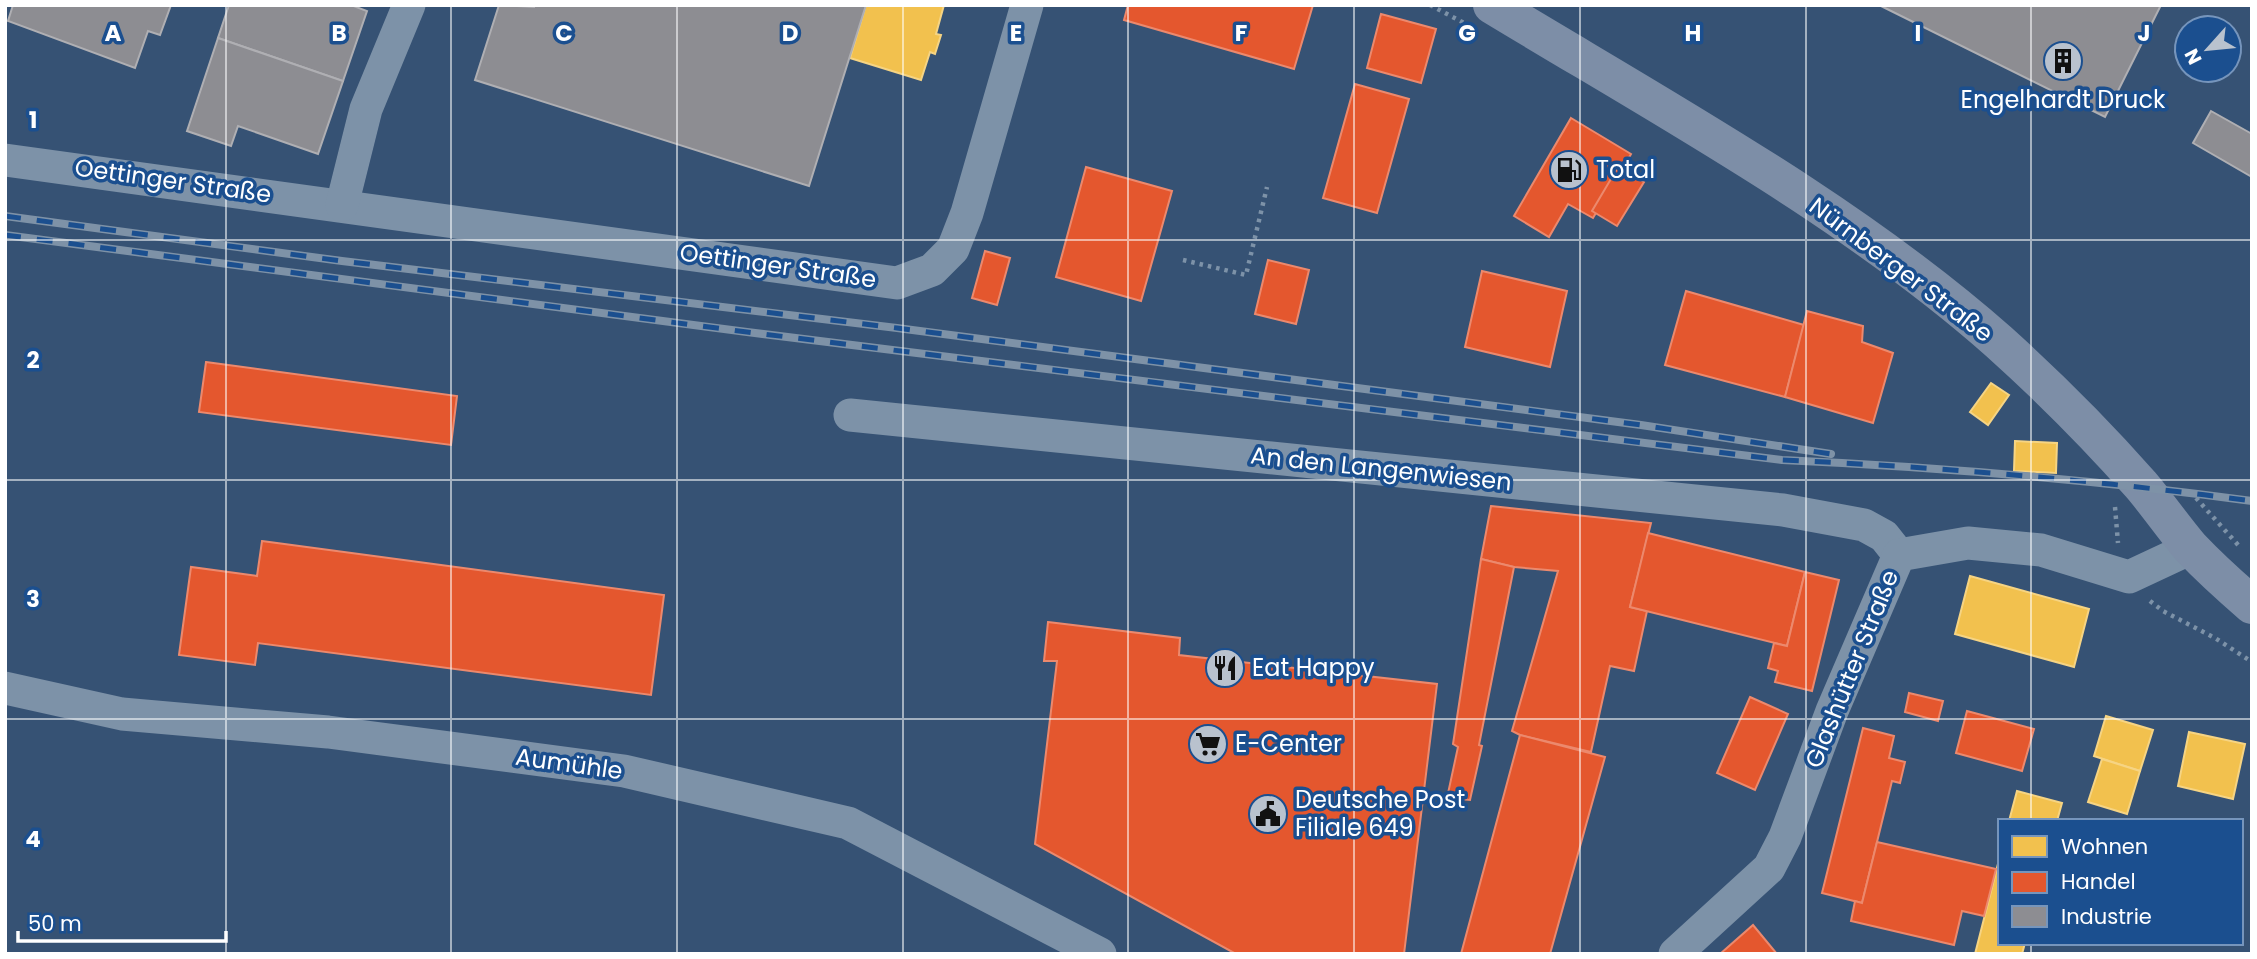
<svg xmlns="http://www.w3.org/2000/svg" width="2257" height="959" font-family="Poppins,sans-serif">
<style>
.homes{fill:#f2c14e;stroke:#f6d483;stroke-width:2}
.shops{fill:#e4572e;stroke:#ec896d;stroke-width:2}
.industry{fill:#8d8d92;stroke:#afafb3;stroke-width:2}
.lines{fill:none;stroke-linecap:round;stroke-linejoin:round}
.path{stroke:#7d92a8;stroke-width:4.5;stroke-dasharray:3.5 5;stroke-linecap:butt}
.minor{stroke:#7d92a8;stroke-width:33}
.major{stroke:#7d8ea7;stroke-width:38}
.rail-casing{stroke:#7e92a7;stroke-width:8}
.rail{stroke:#1b4f8f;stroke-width:5;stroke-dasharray:16;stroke-linecap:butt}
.grid{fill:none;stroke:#fff;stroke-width:2;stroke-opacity:0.55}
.labels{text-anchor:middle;stroke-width:7;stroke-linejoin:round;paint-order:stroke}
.poi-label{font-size:24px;fill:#fff;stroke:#1b4f8f;text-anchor:start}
.street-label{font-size:24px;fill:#fff;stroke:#1b4f8f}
.grid-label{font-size:23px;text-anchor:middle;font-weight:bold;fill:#fff;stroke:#1b4f8f;stroke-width:7;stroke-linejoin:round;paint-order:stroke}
</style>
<rect width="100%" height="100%" fill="#365274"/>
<g class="homes">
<path d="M866 5H944L936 34 941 35 935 54 930 52 921 80 850 58Z"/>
<path d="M1991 383 2009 395 1988 425 1970 412Z"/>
<path d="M2015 441 2057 443 2056 473 2014 471Z"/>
<path d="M1970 576 2089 609 2074 667 1955 634Z"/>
<path d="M2106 716 2153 730 2140 771 2094 756Z"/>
<path d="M2189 732 2245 744 2233 799 2178 786Z"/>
<path d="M2102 759 2140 771 2127 814 2088 802Z"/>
<path d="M2017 791 2062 803 2057 821H2009Z"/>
<path d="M2000 856V943H2025L2022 954H1975Z"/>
</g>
<g class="shops">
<path d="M1128 5H1313L1294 69 1124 20Z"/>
<path d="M1381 14 1436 29 1421 83 1367 68Z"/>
<path d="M1355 84 1409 99 1377 213 1323 198Z"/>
<path d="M1571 118 1631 154 1593 218 1568 204 1549 237 1514 216Z"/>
<path d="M1086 167 1172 191 1141 301 1056 277Z"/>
<path d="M1618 167 1644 182 1617 226 1592 211Z"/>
<path d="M985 251 1010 258 997 305 972 298Z"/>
<path d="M1268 260 1309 270 1296 324 1255 314Z"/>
<path d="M1482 271 1567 291 1550 367 1465 347Z"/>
<path d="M1686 291 1804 325 1785 397 1665 365Z"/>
<path d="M1807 311 1863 326 1862 342 1893 353 1873 423 1785 397Z"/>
<path d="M206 362 457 396 451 445 199 412Z"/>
<path d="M1491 506 1651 523 1630 607 1647 611 1634 671 1610 666 1591 752 1520 735 1512 731 1558 571 1514 567 1481 559Z"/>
<path d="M1648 533 1805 572 1787 646 1630 607Z"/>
<path d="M262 541 664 595 651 695 258 643 255 665 179 655 191 567 257 576Z"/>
<path d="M1481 559 1514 567 1479 745 1482 746 1470 800 1447 798 1458 747 1453 744Z"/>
<path d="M1805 572 1839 580 1812 691 1775 682 1778 671 1768 668 1774 643 1787 646Z"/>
<path d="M1048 622 1180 638 1179 655 1437 684 1404 954H1236L1035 844 1057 661H1044Z"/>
<path d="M1909 693 1943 701 1938 721 1905 712Z"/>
<path d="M1750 697 1788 714 1755 790 1717 773Z"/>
<path d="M1967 711 2034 729 2022 771 1956 753Z"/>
<path d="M1863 728 1894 736 1889 758 1905 762 1900 783 1892 781 1862 903 1822 893Z"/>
<path d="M1520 735 1605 757 1550 954H1461Z"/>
<path d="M1877 842 1996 869 1984 916 1962 911 1954 945 1851 921 1855 901 1862 903Z"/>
<path d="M1753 925 1777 954H1720Z"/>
</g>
<g class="industry">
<path d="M13 5H171L160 35 148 31 135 68 8 21Z"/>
<path d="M229 5H351L367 11 343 81 218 38Z"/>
<path d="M499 5 534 7V5H866L809 186 475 80Z"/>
<path d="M1879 5H2161L2105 117Z"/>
<path d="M218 38 343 81 318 154 238 126 231 146 187 131Z"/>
<path d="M2211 111 2252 134V177L2193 143Z"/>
</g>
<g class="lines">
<g class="path">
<path d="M1430 5 1466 24"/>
<path d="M1183 260 1246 275 1267 187"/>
<path d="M2196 498 2239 546"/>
<path d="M2115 507 2118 543"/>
<path d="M2150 601 2163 611 2215 638 2252 662"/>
</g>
<g class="minor">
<path d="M5 160 897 283 932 270 953 249 967 213 1027 5"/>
<path d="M342 205 366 109 409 5"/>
<path d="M850 415 1783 510 1864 525 1884 536 1899 555"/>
<path d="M5 688 122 714 328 732 624 771 848 823 1100 954"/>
<path d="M1675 954 1769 868 1785 837 1832 711 1899 555 1968 543 2041 550 2129 577 2191 548"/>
</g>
<path class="major" d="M1492 5C1662 108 1850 210 1999 342 2049 387 2096 434 2141 485 2158 505 2173 527 2190 547 2209 567 2231 587 2252 605"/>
<defs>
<g id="rail">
<path d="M5 216 342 261 897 328 1641 425 1831 454"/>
<path d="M5 235 747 332 1782 460C1939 467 2096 480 2252 501"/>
</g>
</defs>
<use href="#rail" class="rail-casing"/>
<use href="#rail" class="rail"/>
</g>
<path class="grid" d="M226 5V954M451 5V954M677 5V954M903 5V954M1128 5V954M1354 5V954M1580 5V954M1806 5V954M2031 5V821M5 240H2252M5 480H2252M5 719H2252M2031 943V954"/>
<defs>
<symbol id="building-disc" viewBox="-11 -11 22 22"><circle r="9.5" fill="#b9c2ce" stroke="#1b4f8f"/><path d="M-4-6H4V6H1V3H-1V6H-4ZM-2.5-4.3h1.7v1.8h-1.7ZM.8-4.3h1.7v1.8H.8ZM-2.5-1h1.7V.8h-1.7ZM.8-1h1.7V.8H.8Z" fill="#111"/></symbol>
<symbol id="fuel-disc" viewBox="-11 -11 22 22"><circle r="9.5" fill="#b9c2ce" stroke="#1b4f8f"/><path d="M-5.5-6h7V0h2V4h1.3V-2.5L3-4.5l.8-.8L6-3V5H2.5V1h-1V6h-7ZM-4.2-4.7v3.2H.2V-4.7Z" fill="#111"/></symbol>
<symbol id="restaurant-disc" viewBox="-11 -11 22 22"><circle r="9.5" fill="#b9c2ce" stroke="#1b4f8f"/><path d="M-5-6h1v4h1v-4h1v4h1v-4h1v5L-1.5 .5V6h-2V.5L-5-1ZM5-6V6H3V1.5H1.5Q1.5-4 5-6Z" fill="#111"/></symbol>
<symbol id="supermarket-disc" viewBox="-11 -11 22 22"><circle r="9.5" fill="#b9c2ce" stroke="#1b4f8f"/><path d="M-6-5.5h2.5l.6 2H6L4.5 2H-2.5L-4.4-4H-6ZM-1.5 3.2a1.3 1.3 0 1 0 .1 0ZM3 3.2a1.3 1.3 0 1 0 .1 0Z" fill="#111"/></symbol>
<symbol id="civic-disc" viewBox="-11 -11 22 22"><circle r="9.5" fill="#b9c2ce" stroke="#1b4f8f"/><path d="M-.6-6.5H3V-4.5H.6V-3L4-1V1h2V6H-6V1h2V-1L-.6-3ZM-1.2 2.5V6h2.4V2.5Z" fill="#111"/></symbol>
</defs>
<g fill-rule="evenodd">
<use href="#building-disc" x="2041" y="39" width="44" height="44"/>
<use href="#fuel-disc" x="1547" y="148" width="44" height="44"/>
<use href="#restaurant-disc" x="1203" y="646" width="44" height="44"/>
<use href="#supermarket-disc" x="1186" y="722" width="44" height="44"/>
<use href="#civic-disc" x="1246" y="792" width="44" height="44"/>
</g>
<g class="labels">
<g class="poi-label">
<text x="2063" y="108" text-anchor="middle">Engelhardt Druck</text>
<text x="1596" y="178">Total</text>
<text x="1252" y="676">Eat Happy</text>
<text x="1235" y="752">E-Center</text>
<text x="1295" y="808">Deutsche Post<tspan x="1295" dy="28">Filiale 649</tspan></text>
</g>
<g class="street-label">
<text transform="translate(173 181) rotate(8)" y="8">Oettinger Straße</text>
<text transform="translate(778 266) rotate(8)" y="8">Oettinger Straße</text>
<text transform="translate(1901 270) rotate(37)" y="8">Nürnberger Straße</text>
<text transform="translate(1381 469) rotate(6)" y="8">An den Langenwiesen</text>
<text transform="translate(1852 669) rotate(-68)" y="8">Glashütter Straße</text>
<text transform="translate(569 764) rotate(8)" y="8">Aumühle</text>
</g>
</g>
<g class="grid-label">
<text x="113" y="41">A</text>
<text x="339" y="41">B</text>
<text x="564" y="41">C</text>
<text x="790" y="41">D</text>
<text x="1016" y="41">E</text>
<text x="1241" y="41">F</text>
<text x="1467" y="41">G</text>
<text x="1693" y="41">H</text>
<text x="1918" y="41">I</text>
<text x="2144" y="41">J</text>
<text x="33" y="128">1</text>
<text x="33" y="368">2</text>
<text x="33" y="607">3</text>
<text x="33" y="847">4</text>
</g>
<rect width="2257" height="959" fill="none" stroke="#ffffff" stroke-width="14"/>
<rect x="1998" y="819" width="245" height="126" fill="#1b4f8f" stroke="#7695bc" stroke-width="2"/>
<rect x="2012" y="836" width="35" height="21" fill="#f2c14e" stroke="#7695bc" stroke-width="2"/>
<text x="2061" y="854" font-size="21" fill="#ffffff">Wohnen</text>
<rect x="2012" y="872" width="35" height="21" fill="#e4572e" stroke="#7695bc" stroke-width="2"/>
<text x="2061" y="889" font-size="21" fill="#ffffff">Handel</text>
<rect x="2012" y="906" width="35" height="21" fill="#8d8d92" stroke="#7695bc" stroke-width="2"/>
<text x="2061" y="924" font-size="21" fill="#ffffff">Industrie</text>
<g transform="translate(2208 49) rotate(243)"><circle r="33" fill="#1b4f8f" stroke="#7695bc" stroke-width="2"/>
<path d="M0-5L12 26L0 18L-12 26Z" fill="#b9c2ce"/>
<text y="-10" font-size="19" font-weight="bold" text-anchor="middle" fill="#ffffff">N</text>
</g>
<path d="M18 931v10h208v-10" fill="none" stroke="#ffffff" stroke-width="3.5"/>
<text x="28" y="931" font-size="21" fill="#ffffff" stroke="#1b4f8f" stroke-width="5" paint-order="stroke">50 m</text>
</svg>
